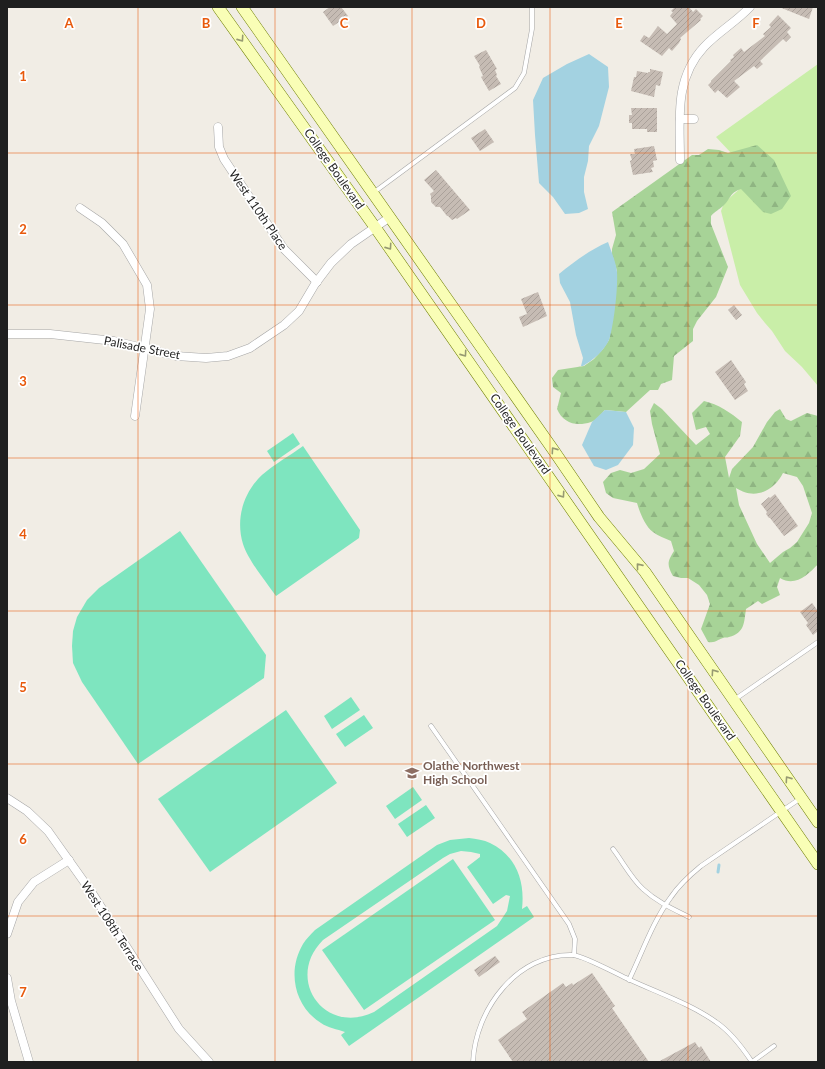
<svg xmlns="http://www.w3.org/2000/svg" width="825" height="1069" font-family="Lato,sans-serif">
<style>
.grass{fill:#c9eea8}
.forest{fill:url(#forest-firs);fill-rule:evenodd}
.pitch{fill:#7ee5bf;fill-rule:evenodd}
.water{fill:#a3d2e1}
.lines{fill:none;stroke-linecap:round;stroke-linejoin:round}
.stream{stroke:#a3d2e1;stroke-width:3}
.building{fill:url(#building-hatch)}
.lane-casing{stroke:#a6a6a6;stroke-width:5}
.street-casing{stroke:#a6a6a6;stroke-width:9}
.secondary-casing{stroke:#6d7d00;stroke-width:12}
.lane{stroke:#fff;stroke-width:4}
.street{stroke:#fff;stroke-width:8}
.secondary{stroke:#f9feb6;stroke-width:11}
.oneway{stroke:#979a72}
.grid{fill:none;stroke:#e8590c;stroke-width:1;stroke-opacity:0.55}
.labels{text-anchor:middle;stroke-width:3.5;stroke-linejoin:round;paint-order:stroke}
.street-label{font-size:12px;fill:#1f1f1f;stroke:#fff}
.education-label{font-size:12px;font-weight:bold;fill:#785e54;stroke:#fff;text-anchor:start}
.grid-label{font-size:13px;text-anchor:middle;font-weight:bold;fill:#e8590c;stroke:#fff;stroke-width:3.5;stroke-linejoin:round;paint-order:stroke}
</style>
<defs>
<pattern id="forest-firs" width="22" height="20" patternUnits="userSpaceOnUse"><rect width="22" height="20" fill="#a7d397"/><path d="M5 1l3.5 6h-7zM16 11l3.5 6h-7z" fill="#8fb582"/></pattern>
<pattern id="building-hatch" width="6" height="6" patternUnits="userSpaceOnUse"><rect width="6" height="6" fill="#c6bcb4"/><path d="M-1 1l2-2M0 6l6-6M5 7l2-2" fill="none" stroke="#aaa19a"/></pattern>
</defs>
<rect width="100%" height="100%" fill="#f1ede5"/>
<path class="grass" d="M818 64V386L802 367 785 351 772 331 765 323 757 313 740 285 721 211 724 203 745 184 732 154 716 137Z"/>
<g class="forest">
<path d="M757 145 774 160 791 196 782 209 771 214 763 212 741 189C729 193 731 199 723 206 719 210 715 211 711 216V224L728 267 716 297 697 321 693 329V341L674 356 672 380 661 384 658 390H650L626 412 605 410C601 414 596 421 591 422 576 427 563 423 557 409L561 393 553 387 552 378 558 370 584 366 594 359 603 349 609 340 614 310 617 271 612 255V249L616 235 612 212 692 155H699L708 149 719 150 728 153Z"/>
<path d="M704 401C718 404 731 413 742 422L740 436 725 457 729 478 732 469 753 447 767 422 775 412 780 409 786 419 791 421 807 413 818 416V564C808 575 795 587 780 578L777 587 780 595 762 604 758 601 746 609C744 622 745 633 729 637 727 638 725 637 723 638 716 640 717 643 708 642L701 629 710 604 707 595 699 585 688 578H681L673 576C667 565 667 562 674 551L671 541C665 538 658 536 653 532 645 526 640 513 637 503L613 498 606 493 603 482 611 473 620 470 631 473 644 469 660 454 652 424 650 411 654 403 662 409 696 445 710 434 706 427 696 430 692 413ZM783 473 797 477 803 486 812 513 809 523 797 542 790 548 783 552 770 563 757 544 739 505 736 488C738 489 741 491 744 492 761 498 776 487 783 473Z"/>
</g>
<g class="pitch">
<path d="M293 433 300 444 274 462 267 451Z"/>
<path d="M303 446 360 530 359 538 276 596C266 582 248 560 243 544 236 521 242 497 258 479 268 468 291 455 303 446Z"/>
<path d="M180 531 266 655 264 678 138 764 82 682 73 663 72 646 73 631 77 617 87 600 99 588Z"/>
<path d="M351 697 360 710 332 729 324 716Z"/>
<path d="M286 710 337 783 210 872 158 799Z"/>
<path d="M364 715 373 728 345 747 336 734Z"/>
<path d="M413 787 422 800 395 819 386 806Z"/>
<path d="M426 805 435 818 407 837 398 824Z"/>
<path d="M469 838C476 839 484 840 490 843 517 856 525 882 522 909L527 906 534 917 349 1046 341 1035 345 1032C337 1029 328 1028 321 1023 294 1006 287 971 303 944 306 939 311 934 315 930L437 845 450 840ZM461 851 471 852 480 854V857L467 867 493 904 506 895 510 896 507 911 497 926 374 1012C325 1036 284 979 323 940L443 858 450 854Z"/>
<path d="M453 859 495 920 364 1010 322 950Z"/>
</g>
<g class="water">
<path d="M589 54 608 67 609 87 599 126 589 146 588 161 584 177V192L588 209 579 213 565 214 553 197 539 183 535 135 533 100 543 78 567 64Z"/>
<path d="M608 242C611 251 616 262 617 272 618 287 614 325 609 340 604 351 593 360 583 366H581L583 358 576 335 570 302 560 283 559 274C575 261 590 250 608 242Z"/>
<path d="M605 410 626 412 634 428 633 445 618 465 606 470 594 466 582 445 592 422Z"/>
</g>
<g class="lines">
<path class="stream" d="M718 872 719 865"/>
</g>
<g class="building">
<path d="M330 7H341L348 16 333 26 323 12Z"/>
<path d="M675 7H689L693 12 696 9 703 16 700 19 701 20 680 38 681 39 679 43 672 51 669 48 662 56 640 41 644 35 649 38 658 26 667 34 677 24 670 16 673 12 671 11Z"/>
<path d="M779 7H813L809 19Z"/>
<path d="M778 15 791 28 787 32 791 37 786 42 783 39 760 61 763 64 757 69 754 66 734 81 740 87 727 98 718 90 715 93 708 85 711 82V81L731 61 730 60 734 57 733 55 741 48 744 52 765 36 763 34 771 27 769 25Z"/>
<path d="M486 50 497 69 495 70 497 75 496 76 501 84 489 91 481 77 483 76 479 67 480 66 474 56Z"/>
<path d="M650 69 663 72 660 86 656 85 654 97 631 91 634 77H636L637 71 648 73V72H650Z"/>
<path d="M631 108H657V132H647V129H632V123H629V115H632Z"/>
<path d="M485 129 494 142 480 151 471 138Z"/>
<path d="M654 146 657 160 653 161 654 167 651 168 653 172 633 175 630 161 632 160 630 154H635L634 149Z"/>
<path d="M436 170 470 210 457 219 456 218 452 220 448 216H447L440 207H436L431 202V196L430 194 434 191 424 180Z"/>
<path d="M538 292 547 316 523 327 519 317 527 314 521 299Z"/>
<path d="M734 305 742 315 736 320 728 310Z"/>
<path d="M731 360 746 382 744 384 748 391 735 400 715 372Z"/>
<path d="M775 494 798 526 784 536 770 518H769L766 514 767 512 761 504 769 497 770 498Z"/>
<path d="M812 603 818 611V631L813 635 806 625 808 623 800 612Z"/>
<path d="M495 956 500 962 479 977 474 970Z"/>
<path d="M592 973 615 1006 612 1008 649 1062H513L498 1040 527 1019 522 1012 563 983 566 987 572 983 573 985Z"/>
<path d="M695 1042 699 1048 701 1046 711 1062H658Z"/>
</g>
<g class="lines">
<defs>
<g id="lane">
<path d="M373 193 515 88 524 73 532 29V7"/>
<path d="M734 700 818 642"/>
<path d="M431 726 569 924 575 939 574 955"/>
<path d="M613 849C623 862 631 878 643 889 657 902 673 909 689 917"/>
<path d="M629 980C642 953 653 921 671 897 679 885 690 875 701 866L801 798"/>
<path d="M473 1062C475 1010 517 953 573 955 584 956 617 974 628 979 656 992 691 1004 716 1022 731 1032 742 1047 752 1062"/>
<path d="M752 1062 774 1046"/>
</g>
<g id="street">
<path d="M680 119H694"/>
<path d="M218 127 219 147 224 159 284 249 317 282"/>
<path d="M680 160C680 119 674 79 704 47 718 32 736 22 750 7"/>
<path d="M80 208 102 223 123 244 147 285 150 309 135 416"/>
<path d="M7 334H50L114 341 176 356 206 358 228 356 250 348 284 325 299 311 315 284 331 263 351 244 390 217"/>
<path d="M7 798 27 811 48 831 92 893 179 1029 209 1062"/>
<path d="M7 934 18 902 34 882 69 860"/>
<path d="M7 978 11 1001 29 1062"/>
</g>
<g id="secondary">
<path d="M218 7 377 230 818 864"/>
<path d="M242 7 554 451 599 517 645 572 818 822"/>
</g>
</defs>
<use href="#lane" class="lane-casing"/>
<use href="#street" class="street-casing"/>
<use href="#secondary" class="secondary-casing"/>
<use href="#lane" class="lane"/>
<use href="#street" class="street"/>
<use href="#secondary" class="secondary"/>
</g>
<defs><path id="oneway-chevron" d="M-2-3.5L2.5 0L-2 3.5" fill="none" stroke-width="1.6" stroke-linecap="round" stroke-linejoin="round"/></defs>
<g class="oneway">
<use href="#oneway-chevron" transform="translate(241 39) rotate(55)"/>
<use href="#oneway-chevron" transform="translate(389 247) rotate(55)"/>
<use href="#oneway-chevron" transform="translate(464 354) rotate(55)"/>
<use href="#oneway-chevron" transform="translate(554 450) rotate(-125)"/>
<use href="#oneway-chevron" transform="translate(562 495) rotate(55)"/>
<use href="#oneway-chevron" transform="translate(639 566) rotate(-129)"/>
<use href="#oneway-chevron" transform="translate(714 672) rotate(-125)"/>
<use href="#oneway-chevron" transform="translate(788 779) rotate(-125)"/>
</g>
<path class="grid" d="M138 7V1062M275 7V1062M412 7V1062M550 7V1062M688 7V1062M7 153H818M7 305H818M7 458H818M7 611H818M7 764H818M7 916H818"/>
<defs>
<symbol id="school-bare" viewBox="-9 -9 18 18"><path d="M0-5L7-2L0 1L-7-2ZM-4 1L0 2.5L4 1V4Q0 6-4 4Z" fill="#8d6e63" stroke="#fff" stroke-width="2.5" paint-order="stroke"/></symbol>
</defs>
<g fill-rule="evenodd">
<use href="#school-bare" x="402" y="763" width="20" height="20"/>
</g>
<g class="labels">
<g class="street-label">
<text transform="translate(334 169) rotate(55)" y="4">College Boulevard</text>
<text transform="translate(258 210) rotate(56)" y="4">West 110th Place</text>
<text transform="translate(142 348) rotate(11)" y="4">Palisade Street</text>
<text transform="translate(520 434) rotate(55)" y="4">College Boulevard</text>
<text transform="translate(705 700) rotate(55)" y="4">College Boulevard</text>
<text transform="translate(112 926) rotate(57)" y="4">West 108th Terrace</text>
</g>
<g class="education-label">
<text x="423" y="770">Olathe Northwest<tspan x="423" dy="14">High School</tspan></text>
</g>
</g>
<g class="grid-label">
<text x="69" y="28">A</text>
<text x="206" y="28">B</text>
<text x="344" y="28">C</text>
<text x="481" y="28">D</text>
<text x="619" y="28">E</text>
<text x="756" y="28">F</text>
<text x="23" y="81">1</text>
<text x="23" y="234">2</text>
<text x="23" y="386">3</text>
<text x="23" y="539">4</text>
<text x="23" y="692">5</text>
<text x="23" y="844">6</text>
<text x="23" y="997">7</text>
</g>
<rect width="825" height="1069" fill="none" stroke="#1f1f1f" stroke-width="16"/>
</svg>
